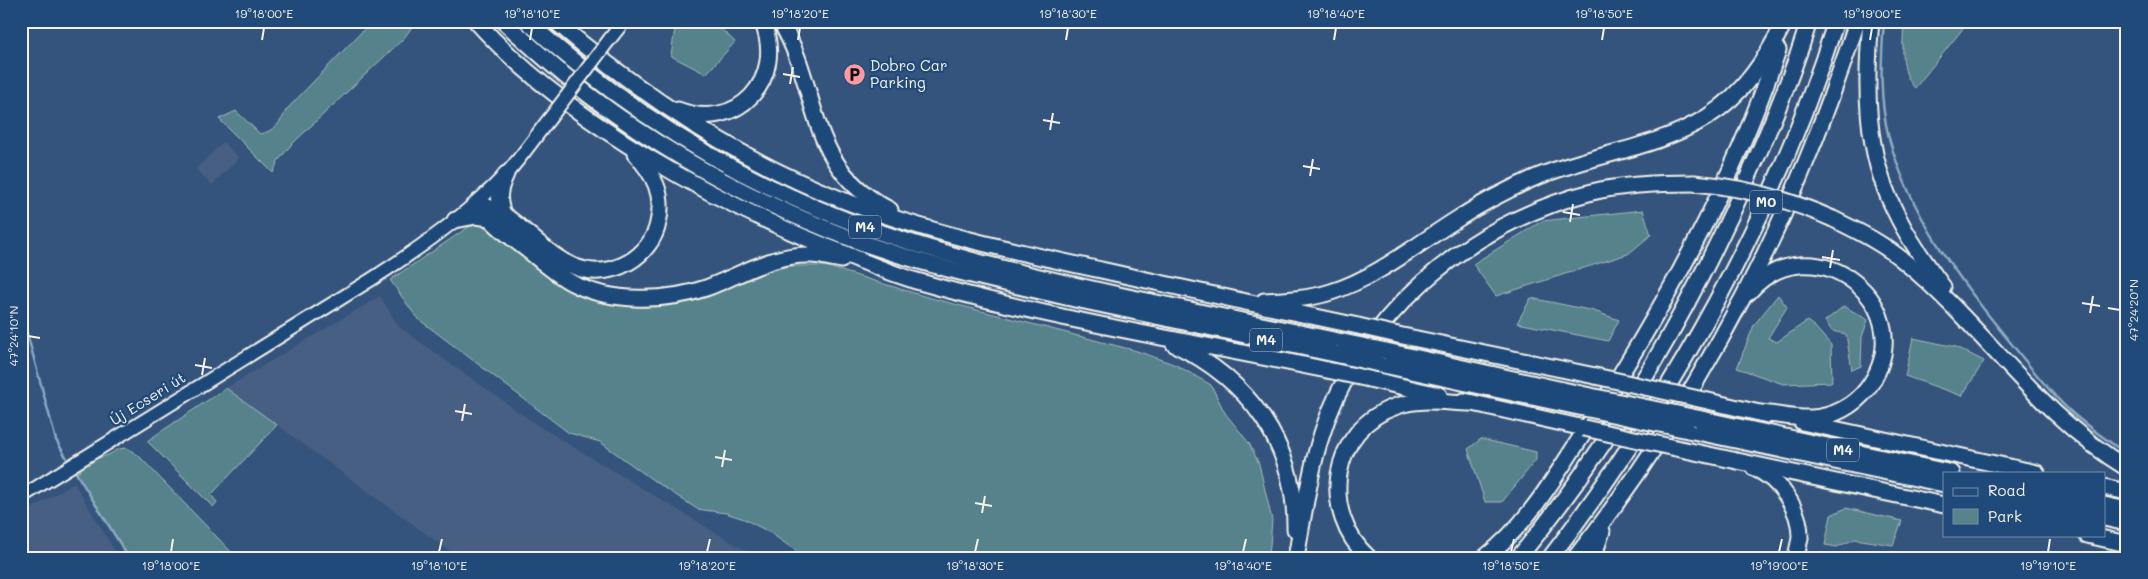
<svg xmlns="http://www.w3.org/2000/svg" width="2148" height="579" font-family="Mali,sans-serif">
<style>
.built{fill:#465e82}
.green{fill:#57838b;stroke:#a6baba}
.lines{fill:none;stroke-linecap:round;stroke-linejoin:round}
.stream{stroke:#8daac0;stroke-width:2.5}
.secondary-casing{stroke:#f4f1e8;stroke-width:16}
.trunk-casing{stroke:#f4f1e8;stroke-width:19}
.secondary{stroke:#1f4a7a;stroke-width:12}
.trunk{stroke:#1f4a7a;stroke-width:15}
.secondary-bridge-casing{stroke:#f4f1e8;stroke-width:16;stroke-linecap:butt}
.trunk-bridge-casing{stroke:#f4f1e8;stroke-width:19;stroke-linecap:butt}
.secondary-bridge{stroke:#1f4a7a;stroke-width:12}
.trunk-bridge{stroke:#1f4a7a;stroke-width:15}
.ticks{fill:none;stroke:#f4f1e8;stroke-width:2}
.labels{text-anchor:middle;stroke-width:4.5;stroke-linejoin:round;paint-order:stroke}
.shield{fill:#1f4a7a;stroke:#b4bfc7;stroke-width:1}
.shield-label{font-size:14px;font-weight:bold;fill:#f4f1e8}
.poi-label{font-size:15px;fill:#f4f1e8;stroke:#1f4a7a;text-anchor:start}
.street-label{font-size:15px;fill:#f4f1e8;stroke:#1f4a7a}
.neatline{fill:none;stroke:#f4f1e8;stroke-width:2}
.ticks-label{font-size:12px;text-anchor:middle;fill:#f4f1e8}
</style>
<rect width="100%" height="100%" fill="#34547e"/>
<filter id="ink" filterUnits="userSpaceOnUse"><feTurbulence type="fractalNoise" baseFrequency=".02" numOctaves="2"/><feDisplacementMap in="SourceGraphic" scale="10" xChannelSelector="R" yChannelSelector="G"/><feConvolveMatrix kernelMatrix="1 2 1 2 8 2 1 2 1" color-interpolation-filters="sRGB"/></filter>
<g filter="url(#ink)">
<g class="built">
<path d="M223 142 239 158 212 185 196 169Z"/>
<path d="M380 296 399 327 537 425 758 558H459L226 388Z"/>
<path d="M74 483 119 558H21V515Z"/>
</g>
<g class="green">
<path d="M372 21H422L412 27 404 38 291 145 278 161 273 173 219 119 236 111 260 134C273 132 282 122 286 110Z"/>
<path d="M682 21H713L735 42 706 74 671 56 675 28Z"/>
<path d="M1904 21H1969L1915 88C1899 72 1903 43 1904 21Z"/>
<path d="M1643 210 1651 235 1628 254 1496 296 1473 264 1542 221Z"/>
<path d="M480 225 490 230 557 283 577 295 599 302 646 307 674 304 764 271 785 266H825L927 297 1137 351 1176 365 1211 385 1225 413 1249 443 1259 464 1272 520 1269 558H806L769 532 744 519 726 513 697 509 650 478 600 442 569 433 417 318 390 280 470 226Z"/>
<path d="M1778 295 1787 307 1768 338 1777 342 1807 321 1815 327 1831 345 1832 382 1783 384 1737 368 1754 325Z"/>
<path d="M1531 298 1594 311 1619 320 1608 341 1517 323Z"/>
<path d="M1844 306 1868 320 1862 337 1861 366 1852 370 1846 334 1832 331 1825 321Z"/>
<path d="M1913 338 1956 347 1984 361 1962 396 1905 376Z"/>
<path d="M226 388 277 425 211 495 217 502 213 507 147 441Z"/>
<path d="M1481 439 1536 452V460L1502 502H1485L1468 449Z"/>
<path d="M127 448 138 455 237 558H129L76 473 79 472C86 458 91 461 105 456 116 453 112 449 127 448Z"/>
<path d="M1846 508 1902 521 1893 545 1855 539 1837 547 1825 545 1831 515Z"/>
</g>
<g class="lines">
<g class="stream">
<path d="M1884 21C1881 60 1879 100 1889 138 1910 215 1960 281 2010 342 2029 365 2047 390 2069 410 2087 427 2107 440 2127 454"/>
<path d="M21 311 56 440 69 462"/>
<path d="M73 468 129 558"/>
</g>
<defs>
<g id="secondary">
<path d="M609 40 624 21"/>
<path d="M21 497 372 279C419 249 467 215 505 175 521 158 535 137 550 118"/>
</g>
<g id="trunk">
<path d="M476 21C524 75 588 121 649 158 711 195 775 227 843 253 866 263 889 272 913 280 1048 319 1189 341 1327 370"/>
<path d="M503 21C534 49 564 77 597 101 668 154 747 197 829 230 910 263 995 281 1080 300 1165 318 1250 336 1335 354"/>
<path d="M527 21C617 103 719 169 831 214 927 253 1028 275 1128 297 1200 312 1271 327 1343 342"/>
<path d="M555 21C640 94 735 158 840 199 924 232 1013 251 1101 270 1187 289 1272 308 1358 326"/>
<path d="M780 21C822 91 804 166 890 210"/>
<path d="M1871 21C1865 85 1865 150 1894 209 1907 237 1925 262 1943 287"/>
<path d="M678 110C737 133 787 79 762 21"/>
<path d="M478 202C490 224 516 240 535 256 547 266 559 276 572 283 611 303 666 302 706 288 741 275 772 254 810 255 820 255 831 258 841 260"/>
<path d="M483 205C490 208 498 211 504 215 543 242 576 292 629 262 643 254 655 239 658 223 665 195 654 174 635 154"/>
<path d="M503 214C497 198 499 189 506 174"/>
<path d="M1833 219C1858 231 1884 244 1905 262 1983 326 2039 416 2127 468"/>
<path d="M455 220 476 216 490 218"/>
<path d="M1748 293C1812 218 1928 307 1867 389 1854 406 1833 417 1812 418 1795 419 1776 414 1759 413"/>
<path d="M1264 301C1286 300 1309 299 1331 292 1378 277 1417 244 1459 218 1482 203 1507 190 1532 179 1589 154 1654 150 1707 117 1744 94 1766 59 1785 21"/>
<path d="M1398 335 1595 376"/>
<path d="M1174 344C1249 380 1296 444 1295 529"/>
<path d="M1386 351 1581 394"/>
<path d="M1379 364 1574 406"/>
<path d="M1369 379 1439 395"/>
<path d="M1464 401 1584 428"/>
<path d="M1708 401 1768 415"/>
<path d="M1697 418 1952 473"/>
<path d="M1802 422 2037 473"/>
<path d="M1688 430 1944 484"/>
<path d="M1676 448 1944 505"/>
<path d="M1754 468C1779 479 1801 509 1800 538 1799 544 1797 551 1796 558"/>
<path d="M2104 487 2127 492"/>
<path d="M2104 505 2127 510"/>
<path d="M2104 518 2127 523"/>
<path d="M2087 535 2127 544"/>
<path d="M1296 558C1303 519 1308 480 1319 443 1356 318 1468 223 1592 192 1624 184 1660 183 1694 183"/>
<path d="M1369 558C1319 513 1330 428 1397 406 1421 397 1447 403 1472 403"/>
<path d="M1484 558C1527 526 1556 475 1585 431 1662 311 1732 186 1778 50"/>
<path d="M1518 558C1616 440 1696 299 1756 159 1776 114 1795 68 1809 21"/>
<path d="M1550 558C1673 397 1775 215 1836 21"/>
<path d="M1575 558C1683 421 1770 264 1830 100 1839 74 1849 48 1857 21"/>
<path d="M1593 558 1602 531"/>
</g>
</defs>
<use href="#secondary" class="secondary-casing"/>
<use href="#trunk" class="trunk-casing"/>
<use href="#secondary" class="secondary"/>
<use href="#trunk" class="trunk"/>
<defs>
<path id="secondary-bridge" d="M550 118 609 40"/>
<g id="trunk-bridge">
<path d="M1694 183C1743 187 1788 199 1833 219"/>
<path d="M1358 326 1398 335"/>
<path d="M1343 342 1386 351"/>
<path d="M1335 354 1379 364"/>
<path d="M1327 370 1369 379"/>
<path d="M1595 376 1708 401"/>
<path d="M1581 394 1697 418"/>
<path d="M1574 406 1688 430"/>
<path d="M1584 428 1676 448"/>
</g>
</defs>
<use href="#secondary-bridge" class="secondary-bridge-casing"/>
<use href="#trunk-bridge" class="trunk-bridge-casing"/>
<use href="#secondary-bridge" class="secondary-bridge"/>
<use href="#trunk-bridge" class="trunk-bridge"/>
</g>
</g>
<path class="ticks" d="M262 40 264 28M530 40 532 28M798 40 800 28M1066 40 1068 28M1334 40 1336 28M1602 40 1604 28M1870 40 1872 28M783 74 800 77M790 84 793 67M1043 120 1060 123M1050 130 1053 113M1303 166 1320 169M1310 176 1313 159M1563 212 1580 215M1570 222 1573 204M1822 257 1840 260M1830 268 1833 250M2082 303 2100 306M2108 308 2120 310M2090 313 2093 296M28 336 40 338M195 365 212 368M202 375 205 358M455 411 472 414M462 421 465 404M715 457 732 460M722 467 725 450M975 503 992 506M982 513 985 496M171 552 173 539M439 552 442 539M707 552 710 539M975 552 978 539M1243 552 1246 539M1511 552 1514 539M1779 552 1782 539M2048 552 2050 539"/>
<defs>
<symbol id="parking-disc" viewBox="-11 -11 22 22"><circle r="9.5" fill="#ff9aa2" stroke="#1f4a7a"/><path d="M-3.5-5.5H1a3.5 3.5 0 0 1 0 7H-1V5.5H-3.5ZM-1-3.4V-.6H.8a1.4 1.4 0 0 0 0-2.8Z" fill="#111"/></symbol>
</defs>
<g fill-rule="evenodd">
<use href="#parking-disc" x="842" y="62" width="25" height="25"/>
</g>
<g class="labels">
<g class="shield">
<rect x="1750" y="190.5" width="32" height="23" rx="4"/>
<rect x="849" y="215.5" width="32" height="23" rx="4"/>
<rect x="1250" y="328.5" width="32" height="23" rx="4"/>
<rect x="1827" y="438.5" width="32" height="23" rx="4"/>
</g>
<g class="shield-label">
<text x="1766" y="207">M0</text>
<text x="865" y="232">M4</text>
<text x="1266" y="345">M4</text>
<text x="1843" y="455">M4</text>
</g>
<g class="poi-label">
<text x="870" y="71">Dobro Car<tspan x="870" dy="17">Parking</tspan></text>
</g>
<g class="street-label">
<text transform="translate(148 399) rotate(-32)" y="5">Új Ecseri út</text>
</g>
</g>
<rect width="2148" height="579" fill="none" stroke="#1f4a7a" stroke-width="55"/>
<rect x="1943" y="472" width="162" height="65" fill="#1f4a7a" stroke="#748da6"/>
<rect x="1953" y="488" width="25" height="8" fill="#1f4a7a" stroke="#748da6"/>
<text x="1988" y="496" font-size="15" fill="#f4f1e8">Road</text>
<rect x="1953" y="509" width="25" height="15" fill="#57838b" stroke="#748da6"/>
<text x="1988" y="522" font-size="15" fill="#f4f1e8">Park</text>
<rect x="28" y="28" width="2092" height="524" class="neatline"/>
<g class="ticks-label">
<text x="264" y="18">19°18'00"E</text>
<text x="532" y="18">19°18'10"E</text>
<text x="800" y="18">19°18'20"E</text>
<text x="1068" y="18">19°18'30"E</text>
<text x="1336" y="18">19°18'40"E</text>
<text x="1604" y="18">19°18'50"E</text>
<text x="1872" y="18">19°19'00"E</text>
<text transform="translate(2134 310) rotate(-90)" y="4">47°24'20"N</text>
<text transform="translate(14 336) rotate(-90)" y="4">47°24'10"N</text>
<text x="171" y="570">19°18'00"E</text>
<text x="439" y="570">19°18'10"E</text>
<text x="707" y="570">19°18'20"E</text>
<text x="975" y="570">19°18'30"E</text>
<text x="1243" y="570">19°18'40"E</text>
<text x="1511" y="570">19°18'50"E</text>
<text x="1779" y="570">19°19'00"E</text>
<text x="2048" y="570">19°19'10"E</text>
</g>
</svg>
